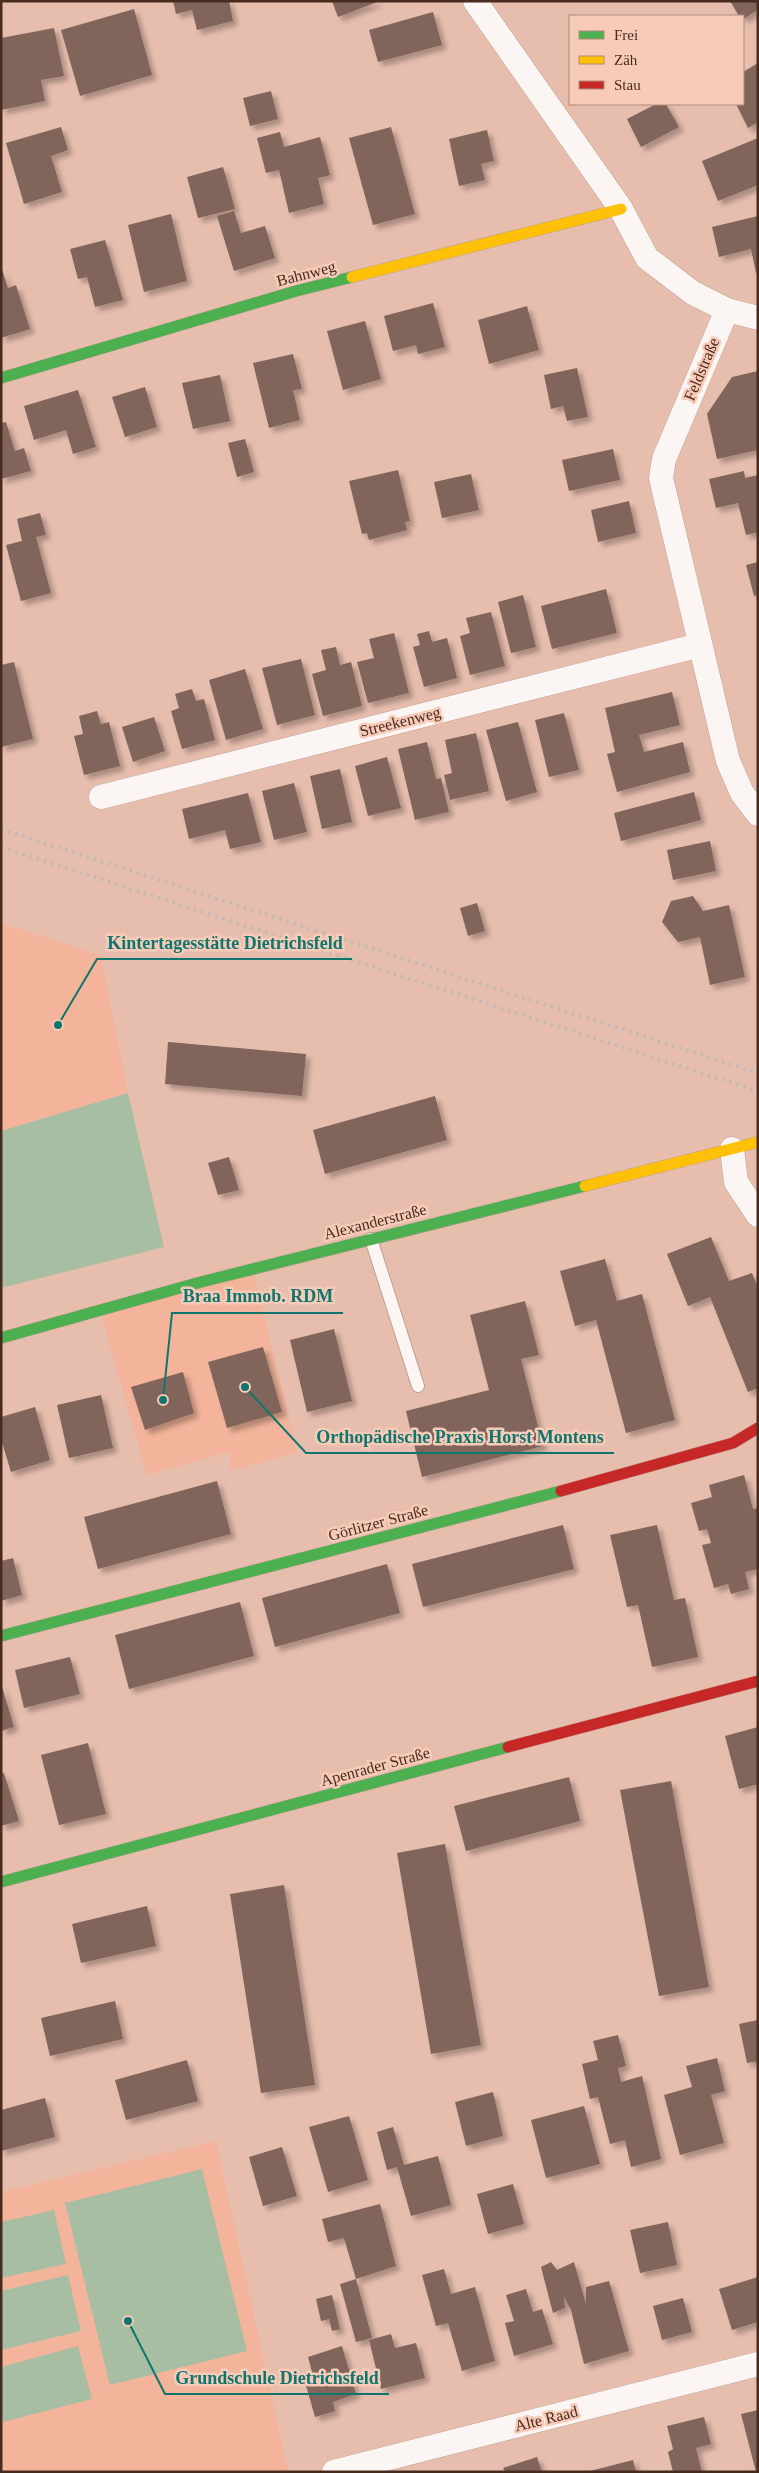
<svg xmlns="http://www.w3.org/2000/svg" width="759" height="2473" font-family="Georgia,serif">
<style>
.built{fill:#f3b49b}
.green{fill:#a8bea3}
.building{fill:#81655a;filter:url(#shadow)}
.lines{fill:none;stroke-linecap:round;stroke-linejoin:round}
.lane-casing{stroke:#c0a093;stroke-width:14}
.street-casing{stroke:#c0a093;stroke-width:25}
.fast-casing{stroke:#c0a093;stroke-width:12}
.slow-casing{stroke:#c0a093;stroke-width:12}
.jam-casing{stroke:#c0a093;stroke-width:12}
.lane{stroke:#fbf5f3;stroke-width:12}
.street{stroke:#fbf5f3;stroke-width:24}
.fast{stroke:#4caf50;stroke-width:11}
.slow{stroke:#ffc107;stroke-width:11}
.jam{stroke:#c62828;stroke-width:11}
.rail{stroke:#c3b9b5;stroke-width:4;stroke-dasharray:2.5 5;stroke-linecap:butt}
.labels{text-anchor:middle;stroke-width:5;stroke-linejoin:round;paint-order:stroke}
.street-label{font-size:16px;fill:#482b1f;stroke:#f8cab8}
.leader{fill:none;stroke:#0f766e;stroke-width:2}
.callout-dot{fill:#0f766e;stroke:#f8cab8;stroke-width:2}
.callout-label{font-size:18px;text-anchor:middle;font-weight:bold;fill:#0f766e;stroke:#f8cab8;stroke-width:5;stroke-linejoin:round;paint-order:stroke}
</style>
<defs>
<filter id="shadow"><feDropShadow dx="4.5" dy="4.5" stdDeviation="2.5" flood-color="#0004"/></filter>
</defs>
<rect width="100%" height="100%" fill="#e7beae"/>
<g class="built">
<path d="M1 923 101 956 128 1093 1 1131Z"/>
<path d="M253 1269 297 1452 231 1471 229 1452 147 1475 100 1311Z"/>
<path d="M216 2141 288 2472H1V2192Z"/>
</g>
<g class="green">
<path d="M128 1093 164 1247 1 1288V1131Z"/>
<path d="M202 2169 247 2351 110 2385 65 2203Z"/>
<path d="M54 2210 66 2264 1 2278V2222Z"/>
<path d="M68 2275 81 2331 1 2350V2291Z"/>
<path d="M78 2346 92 2399 3 2422 1 2414V2367Z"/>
</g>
<g class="building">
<path d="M173 1H229L233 21 197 30 192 10 176 14Z"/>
<path d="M332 1H380L338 17Z"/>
<path d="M730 1H758V10L743 19V16H739Z"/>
<path d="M134 9 152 75 80 96 61 30Z"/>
<path d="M433 12 442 45 378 62 369 30Z"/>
<path d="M54 28 64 76 41 80 45 101 1 110V38Z"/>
<path d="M758 63V122L748 128 736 104H743V72Z"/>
<path d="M271 91 278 119 250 126 243 98Z"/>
<path d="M656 104H666L679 127 641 147 627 119Z"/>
<path d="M61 127 68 150 51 156 62 192 24 204 6 143Z"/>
<path d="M391 127 415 214 373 225 349 138Z"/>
<path d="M487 130 494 161 481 164 485 180 459 186 449 139Z"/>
<path d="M280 132 284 147 320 137 330 175 318 178 324 204 289 213 279 170 266 173 257 138Z"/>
<path d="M758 138V185L718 201 702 161Z"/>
<path d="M223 167 235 209 198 218 187 177Z"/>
<path d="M234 211 241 233 265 226 275 258 234 271 217 216Z"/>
<path d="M171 214 187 281 144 292 128 225Z"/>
<path d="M758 216V272L756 273 751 249 719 257 712 227Z"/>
<path d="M105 240 123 300 95 307 87 277 78 279 70 249Z"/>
<path d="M2 269 8 288 16 285 30 329 1 338Z"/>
<path d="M433 303 445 347 418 354 416 345 393 351 384 316Z"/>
<path d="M527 306 539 350 489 364 478 320Z"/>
<path d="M365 321 381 379 343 390 327 331Z"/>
<path d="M293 354 302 389 293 390 300 420 269 428 253 363Z"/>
<path d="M577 368 588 417 567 421 563 406 551 409 544 375Z"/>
<path d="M758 371V450L717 459 707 414 732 377Z"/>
<path d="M220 375 230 421 193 429 182 383Z"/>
<path d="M145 387 157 427 125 437 112 397Z"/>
<path d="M78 390 96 447 73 454 66 430 34 440 24 406Z"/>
<path d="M6 422 15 451 24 448 31 471 1 479V423Z"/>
<path d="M245 439 254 472 237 477 228 443Z"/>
<path d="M613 449 620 480 569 491 562 460Z"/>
<path d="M398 470 410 521 405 522 407 530 369 540 367 533 362 534 349 481Z"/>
<path d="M744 471 745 478 758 475V532L746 535 738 503 716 508 709 479Z"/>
<path d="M471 474 479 510 442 518 434 482Z"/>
<path d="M629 501 636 533 598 542 591 510Z"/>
<path d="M40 513 46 535 36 537 51 593 21 601 6 545 22 541 17 519Z"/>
<path d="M758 562V595L754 596 746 565Z"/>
<path d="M606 589 617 633 552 649 541 606Z"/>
<path d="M523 595 536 647 511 653 498 602Z"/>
<path d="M491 612 505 666 470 675 460 636 470 633 466 618Z"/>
<path d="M429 631 432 642 447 638 457 678 424 687 413 647 420 645 417 634Z"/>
<path d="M394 633 409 693 368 703 357 662 374 658 369 639Z"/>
<path d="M336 647 340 665 351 662 362 706 323 716 312 674 326 670 321 650Z"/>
<path d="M301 659 315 715 277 725 262 668Z"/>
<path d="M14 662 33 739 1 747V665Z"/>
<path d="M245 669 263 729 226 740 209 680Z"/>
<path d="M192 689 196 701 204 699 215 740 182 749 171 711 179 708 175 694Z"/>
<path d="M672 692 680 725 639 735 644 752 683 742 690 772 617 792 607 754 615 752 605 708Z"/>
<path d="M97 711 101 724 109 722 120 766 84 775 74 736 83 734 79 716Z"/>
<path d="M564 713 579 770 549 777 535 720Z"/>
<path d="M154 717 165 751 133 762 122 727Z"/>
<path d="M518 722 537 792 506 801 486 730Z"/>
<path d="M476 733 489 791 450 800 444 775 452 773 445 740Z"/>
<path d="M427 742 436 779 441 778 449 812 415 820 398 749Z"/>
<path d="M387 757 401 808 368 816 355 766Z"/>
<path d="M340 769 352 822 322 829 310 776Z"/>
<path d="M294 783 307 832 274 840 262 791Z"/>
<path d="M694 792 701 820 621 841 614 813Z"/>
<path d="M248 793 261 842 230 849 225 830 189 839 182 809Z"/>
<path d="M710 841 716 871 673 880 667 850Z"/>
<path d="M693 896 703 911 729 905 745 977 710 985 700 937 678 942 662 922 671 901Z"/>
<path d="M477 903 485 931 468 936 460 908Z"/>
<path d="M168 1042 306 1054 302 1096 165 1084Z"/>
<path d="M435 1096 447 1140 325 1174 313 1130Z"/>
<path d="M229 1157 239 1190 218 1195 208 1163Z"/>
<path d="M711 1237 729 1281 752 1273 758 1288V1388L748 1392 710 1297 688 1306 667 1254Z"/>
<path d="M605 1259 617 1301 642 1294 675 1420 626 1433 596 1320 575 1326 560 1271Z"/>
<path d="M525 1301 539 1355 521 1359 543 1446 422 1477 406 1411 489 1390 470 1315Z"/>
<path d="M334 1329 352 1401 307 1412 290 1340Z"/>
<path d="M263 1347 282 1412 227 1428 208 1362Z"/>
<path d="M183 1372 194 1413 145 1430 131 1387Z"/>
<path d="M101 1395 113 1448 69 1458 57 1405Z"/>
<path d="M35 1407 50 1460 11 1472 1 1439V1417Z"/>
<path d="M744 1475 753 1509 758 1508V1569L745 1572 749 1589 731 1594 728 1584 714 1588 702 1545 711 1543 707 1529 699 1531 691 1503 712 1497 709 1485Z"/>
<path d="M217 1481 231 1534 98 1569 84 1517Z"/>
<path d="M563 1525 574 1569 423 1607 412 1564Z"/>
<path d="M657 1525 674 1600 685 1598 698 1657 652 1667 638 1605 627 1607 610 1535Z"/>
<path d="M13 1558 22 1595 1 1601V1561Z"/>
<path d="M387 1564 400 1613 275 1647 262 1598Z"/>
<path d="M240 1602 254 1656 129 1689 115 1635Z"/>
<path d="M70 1657 80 1694 24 1708 15 1670Z"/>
<path d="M1 1683 14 1727 1 1731Z"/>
<path d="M758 1727V1784L739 1789 725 1736Z"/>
<path d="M88 1743 106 1814 59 1825 41 1755Z"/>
<path d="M4 1773 19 1821 1 1826V1774Z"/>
<path d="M569 1777 580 1821 466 1851 454 1806Z"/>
<path d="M671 1781 709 1987 659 1996 620 1790Z"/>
<path d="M445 1844 481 2045 431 2054 397 1853Z"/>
<path d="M284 1885 315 2085 261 2093 230 1894Z"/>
<path d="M147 1906 156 1946 81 1963 72 1924Z"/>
<path d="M115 2001 123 2039 50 2056 41 2018Z"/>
<path d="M758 2020V2061L747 2063 739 2024Z"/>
<path d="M618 2035 626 2066 618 2068 621 2082 642 2076 661 2159 631 2167 625 2140 610 2144 598 2097 590 2099 582 2064 598 2060 593 2041Z"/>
<path d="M717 2058 725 2091 711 2095 724 2143 680 2155 664 2095 692 2087 686 2066Z"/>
<path d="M187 2060 198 2101 126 2120 115 2080Z"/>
<path d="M493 2092 503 2136 466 2146 455 2102Z"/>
<path d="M45 2098 55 2137 1 2151V2110Z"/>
<path d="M584 2106 600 2164 546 2178 531 2120Z"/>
<path d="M349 2116 368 2180 328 2192 309 2127Z"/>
<path d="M393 2127 404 2165 438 2156 451 2205 411 2216 397 2167 387 2170 377 2132Z"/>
<path d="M282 2147 297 2196 263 2206 249 2157Z"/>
<path d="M513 2184 524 2224 488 2234 477 2194Z"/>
<path d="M380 2204 396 2266 356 2279 344 2238 328 2242 322 2219Z"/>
<path d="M668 2222 677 2265 640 2273 630 2230Z"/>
<path d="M551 2262 557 2270 574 2262 586 2304V2287L609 2281 629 2351 584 2364 571 2310 564 2297 565 2308 553 2313 541 2267Z"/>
<path d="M444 2269 451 2294 475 2287 495 2361 462 2371 448 2323 436 2326 422 2275Z"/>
<path d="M758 2277V2322L732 2330 719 2289Z"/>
<path d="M356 2279 372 2338 356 2342 340 2284Z"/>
<path d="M526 2289 533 2312 542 2309 553 2344 514 2356 505 2323 514 2321 506 2295Z"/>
<path d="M332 2295 340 2329 332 2331 329 2319 321 2321 316 2299Z"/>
<path d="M683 2298 692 2332 662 2340 653 2306Z"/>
<path d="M391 2334 395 2348 416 2343 425 2378 381 2389 369 2340Z"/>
<path d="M342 2346 356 2394 333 2402 335 2411 315 2417 303 2375 312 2372 308 2357Z"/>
<path d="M758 2410V2472H756L741 2414Z"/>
<path d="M704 2417 711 2444 696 2448 702 2472H673L668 2452 673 2449 667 2426Z"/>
<path d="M537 2457 542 2472H505L503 2468Z"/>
<path d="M633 2460 636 2472H591L590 2471Z"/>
</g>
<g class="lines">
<defs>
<path id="lane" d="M371 1239 418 1386"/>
<g id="street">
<path d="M475 1 621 209 647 258 693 293 727 310 758 318"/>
<path d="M727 310 664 459 661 478 728 761 742 793 758 814"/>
<path d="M101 797 700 645"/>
<path d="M732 1149 736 1182 758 1215"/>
<path d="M334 2472 758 2364"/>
</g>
<g id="fast">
<path d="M1 378 296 291 352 277"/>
<path d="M1 1338 201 1282 585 1186"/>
<path d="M1 1636 561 1491"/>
<path d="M1 1882 508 1747"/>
</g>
<g id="slow">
<path d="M352 277 621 209"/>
<path d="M585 1186 758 1142"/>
</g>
<g id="jam">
<path d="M561 1491 733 1443 758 1428"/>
<path d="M508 1747 758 1681"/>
</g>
</defs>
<use href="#lane" class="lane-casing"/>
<use href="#street" class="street-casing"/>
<use href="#fast" class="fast-casing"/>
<use href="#slow" class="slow-casing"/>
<use href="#jam" class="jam-casing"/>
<use href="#lane" class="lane"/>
<use href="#street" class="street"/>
<use href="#fast" class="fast"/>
<use href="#slow" class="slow"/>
<use href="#jam" class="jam"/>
<g class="rail">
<path d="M1 829 758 1073"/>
<path d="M1 847 758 1091"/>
</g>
</g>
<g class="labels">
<g class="street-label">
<text transform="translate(306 273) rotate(-15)" y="6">Bahnweg</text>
<text transform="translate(701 369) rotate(-67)" y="6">Feldstraße</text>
<text transform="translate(400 721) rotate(-14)" y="6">Streekenweg</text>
<text transform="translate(375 1221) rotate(-14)" y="6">Alexanderstraße</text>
<text transform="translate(378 1522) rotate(-15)" y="6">Görlitzer Straße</text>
<text transform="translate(375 1766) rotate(-15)" y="6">Apenrader Straße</text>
<text transform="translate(546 2418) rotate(-14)" y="6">Alte Raad</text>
</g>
</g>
<path class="leader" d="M58 1025L97 959H352M163 1400L172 1313H343M245 1387L306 1453H614M128 2321L165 2394H389"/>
<g class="callout-dot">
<circle cx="58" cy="1025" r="5"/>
<circle cx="163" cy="1400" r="5"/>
<circle cx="245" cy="1387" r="5"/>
<circle cx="128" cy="2321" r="5"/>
</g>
<g class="callout-label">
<text x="225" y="949">Kintertagesstätte Dietrichsfeld</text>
<text x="258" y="1302">Braa Immob. RDM</text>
<text x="460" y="1443">Orthopädische Praxis Horst Montens</text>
<text x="277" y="2384">Grundschule Dietrichsfeld</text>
</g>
<rect width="759" height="2473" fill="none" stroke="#482b1f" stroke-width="5"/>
<rect x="569" y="15" width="175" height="90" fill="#f8cab8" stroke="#b28a7b"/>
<rect x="579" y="31" width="25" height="8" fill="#4caf50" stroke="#b28a7b"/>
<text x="614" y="40" font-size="15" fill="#482b1f">Frei</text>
<rect x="579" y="56" width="25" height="8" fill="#ffc107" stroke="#b28a7b"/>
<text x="614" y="65" font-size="15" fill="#482b1f">Zäh</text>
<rect x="579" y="81" width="25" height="8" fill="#c62828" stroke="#b28a7b"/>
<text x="614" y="90" font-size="15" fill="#482b1f">Stau</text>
</svg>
